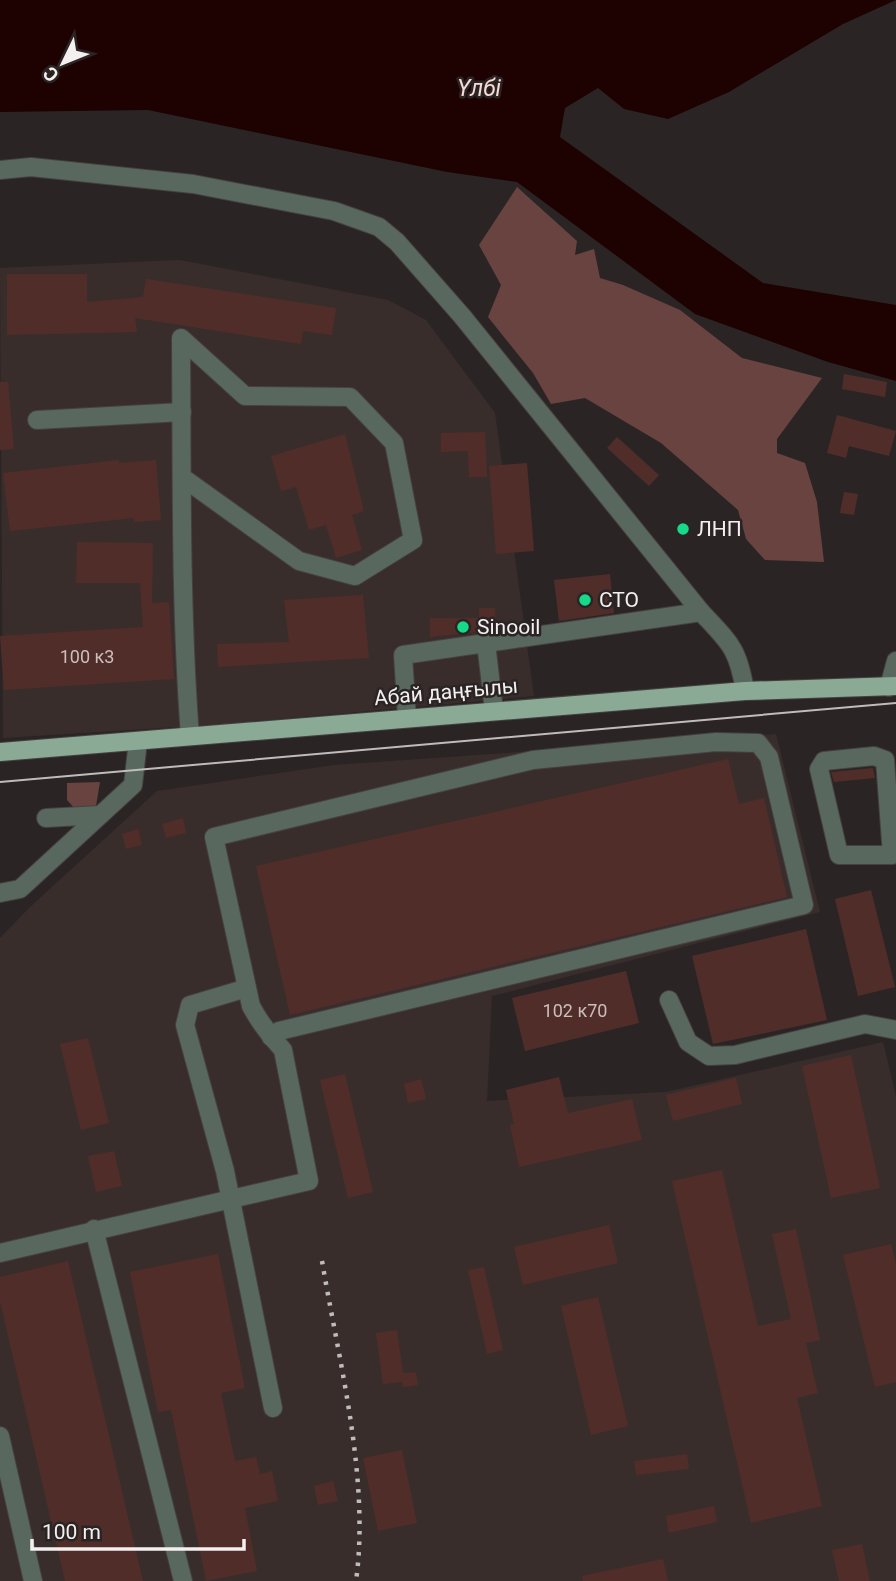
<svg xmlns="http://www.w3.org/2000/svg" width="896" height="1581" font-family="Roboto,sans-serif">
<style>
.built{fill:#392d2c}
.green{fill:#69433f}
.water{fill:#1e0202}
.building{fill:#512d29}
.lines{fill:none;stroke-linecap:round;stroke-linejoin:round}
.minor-casing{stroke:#464141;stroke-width:20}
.major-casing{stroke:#464141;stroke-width:20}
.minor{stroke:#59685e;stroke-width:18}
.major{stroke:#8aaa96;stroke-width:18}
.tram{stroke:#c0bcbc;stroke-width:2}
.rail{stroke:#c0bcbc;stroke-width:4.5;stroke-dasharray:3.5 7;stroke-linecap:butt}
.poi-dot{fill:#16d989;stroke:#2a2524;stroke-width:2.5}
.labels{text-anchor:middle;stroke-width:5;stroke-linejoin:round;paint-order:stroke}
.number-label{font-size:18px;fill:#cbbfbe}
.poi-label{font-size:21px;fill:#f4f0f0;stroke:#2a2524;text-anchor:start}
.street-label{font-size:21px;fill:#f4f0f0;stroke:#2a2524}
.water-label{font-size:23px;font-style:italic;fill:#f8dad6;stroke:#2a2524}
</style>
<rect width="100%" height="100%" fill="#2a2524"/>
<g class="built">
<path d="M180 260 388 300 426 320 495 413 534 696 225 724 3 738 0 268Z"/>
<path d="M776 734 820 912 492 996 487 1101 666 1092 883 1042 896 1096V1581H0V938L30 907 157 791 334 765Z"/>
</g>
<g class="green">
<path d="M517 187 577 241 575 255 594 249 600 278 623 285 680 310 742 358 822 378 777 439V453L805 463 817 502 824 562 765 560 746 539 738 510 661 443 585 398 551 404 533 373 488 317 501 285 479 245Z"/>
<path d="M100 782 96 806 75 809 67 800V783Z"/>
</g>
<path class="water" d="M0 0H896L843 24 729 92 668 119 624 109 598 88 565 108 560 137 763 283 896 305V381L828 362 695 314 517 182 447 172 148 110 0 112Z"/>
<g class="building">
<path d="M7 274H87V302L143 297 146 279 336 308 332 335 303 331 301 344 135 318 137 332 7 335Z"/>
<path d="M844 374 887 382 885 397 842 389Z"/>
<path d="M0 382H8L14 449 0 450Z"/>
<path d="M837 415 896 431 889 456 849 446 846 458 827 453Z"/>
<path d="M485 432 487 477H469L468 451 441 452V433Z"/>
<path d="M345 434 364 511 352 515 362 550 336 558 326 525 309 530 296 487 281 491 271 456Z"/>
<path d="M617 437 659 475 649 486 607 448Z"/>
<path d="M119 460V463L156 460 161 520 134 522V518L10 531 3 473Z"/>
<path d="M527 463 534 551 496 554 489 466Z"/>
<path d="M844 492 858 494 854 515 840 513Z"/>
<path d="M77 542 153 543 152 603 169 602 174 679 4 690 0 636 143 627 140 583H76Z"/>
<path d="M610 574 614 613 559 621 554 580Z"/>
<path d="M363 595 369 658 218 667 217 644 289 642 284 600Z"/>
<path d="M479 608H495L496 630 430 637V618H479Z"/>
<path d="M728 759 739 804 764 798 787 897 290 1015 256 866Z"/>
<path d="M873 768 875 778 834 782 831 772Z"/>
<path d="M183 818 186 833 166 838 162 824Z"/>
<path d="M138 829 142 845 126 849 122 834Z"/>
<path d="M871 890 895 987 858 996 835 899Z"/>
<path d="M806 929 827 1020 713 1044 692 956Z"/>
<path d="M626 971 639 1023 525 1051 512 998Z"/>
<path d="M88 1038 109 1123 81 1130 60 1044Z"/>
<path d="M851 1055 880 1188 831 1198 802 1066Z"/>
<path d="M345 1074 373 1192 348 1198 320 1080Z"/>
<path d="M559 1077 568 1113 632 1099 642 1140 519 1167 510 1125 514 1124 506 1090Z"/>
<path d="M736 1078 742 1104 673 1121 666 1095Z"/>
<path d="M421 1079 426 1099 408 1103 404 1084Z"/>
<path d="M114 1151 122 1186 96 1192 88 1156Z"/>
<path d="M722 1170 758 1326 791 1319 772 1234 796 1229 820 1340 806 1343 818 1393 797 1398 822 1506 751 1523 672 1181Z"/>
<path d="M609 1225 618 1263 523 1285 514 1247Z"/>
<path d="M891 1244 896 1264V1382L875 1387 843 1255Z"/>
<path d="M218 1254 245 1388 221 1393 235 1461 256 1457 260 1474 272 1471 278 1501 245 1508 257 1571 206 1581 171 1410 158 1412 130 1272Z"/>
<path d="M68 1261 143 1581H65L0 1301V1277Z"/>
<path d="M484 1267 503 1350 487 1354 468 1270Z"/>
<path d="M598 1297 628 1426 591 1435 561 1306Z"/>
<path d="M397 1330 403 1373 416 1372 418 1385 403 1387 402 1382 383 1384 376 1333Z"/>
<path d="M402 1450 417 1523 378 1531 363 1458Z"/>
<path d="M687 1454 689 1469 636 1475 634 1461Z"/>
<path d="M333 1481 338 1501 318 1505 314 1486Z"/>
<path d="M714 1506 717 1522 669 1533 666 1516Z"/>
<path d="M862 1544 870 1581H839L832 1550Z"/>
<path d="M663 1559 668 1581H583L582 1576Z"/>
</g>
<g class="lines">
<defs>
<g id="minor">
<path d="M0 170 31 167 193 184 334 211 379 227 397 242 462 316 701 612C730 643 738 648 745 691"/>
<path d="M37 420 182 412"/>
<path d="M182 477 299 561 355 576 413 540 394 443 350 397 245 396 181 338C182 471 180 604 190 736"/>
<path d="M889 687 896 661"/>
<path d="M494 711 486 643 701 612"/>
<path d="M407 718 403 655 486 643"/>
<path d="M46 818 100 815"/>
<path d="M892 855 885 760 874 756 824 761 819 769 839 855H892L896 854"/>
<path d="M0 893 20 889 133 785 138 741"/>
<path d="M247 988 190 1005 185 1025 225 1171 273 1408"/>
<path d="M669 1000 688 1042 709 1056 735 1055 865 1024 896 1030"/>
<path d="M94 1229 183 1581"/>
<path d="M0 1253 309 1181 283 1050C270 1036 260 1023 251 1006L214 837 533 760 716 742 758 743 769 757 804 905 279 1031 271 1037"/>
<path d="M0 1436 33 1581"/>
</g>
<path id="major" d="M0 752 745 691 896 686"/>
</defs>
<use href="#minor" class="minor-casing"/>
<use href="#major" class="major-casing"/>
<use href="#minor" class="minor"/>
<use href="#major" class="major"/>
<path class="tram" d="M0 782 896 703"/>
<path class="rail" d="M322 1261C339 1362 370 1479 356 1581"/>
</g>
<g class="poi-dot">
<circle cx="683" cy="529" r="7"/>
<circle cx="585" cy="600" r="7"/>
<circle cx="463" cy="627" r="7"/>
</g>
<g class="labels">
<g class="number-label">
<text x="87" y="663">100 к3</text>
<text x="575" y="1017">102 к70</text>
</g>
<g class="poi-label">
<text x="697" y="536">ЛНП</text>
<text x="599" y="607">СТО</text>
<text x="477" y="634">Sinooil</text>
</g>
<g class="street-label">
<text transform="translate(446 692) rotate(-5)" y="7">Абай даңғылы</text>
</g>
<g class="water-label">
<text x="479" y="96">Үлбі</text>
</g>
</g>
<g transform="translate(63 63) rotate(227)" stroke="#2a2524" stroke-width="5" paint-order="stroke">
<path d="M0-5L12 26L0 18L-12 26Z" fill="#f4f0f0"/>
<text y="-10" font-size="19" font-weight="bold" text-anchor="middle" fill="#f4f0f0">С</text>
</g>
<path d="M32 1539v10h212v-10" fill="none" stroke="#f4f0f0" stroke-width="3.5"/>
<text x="42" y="1539" font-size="21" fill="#f4f0f0" stroke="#2a2524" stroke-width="5" paint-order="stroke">100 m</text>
</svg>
